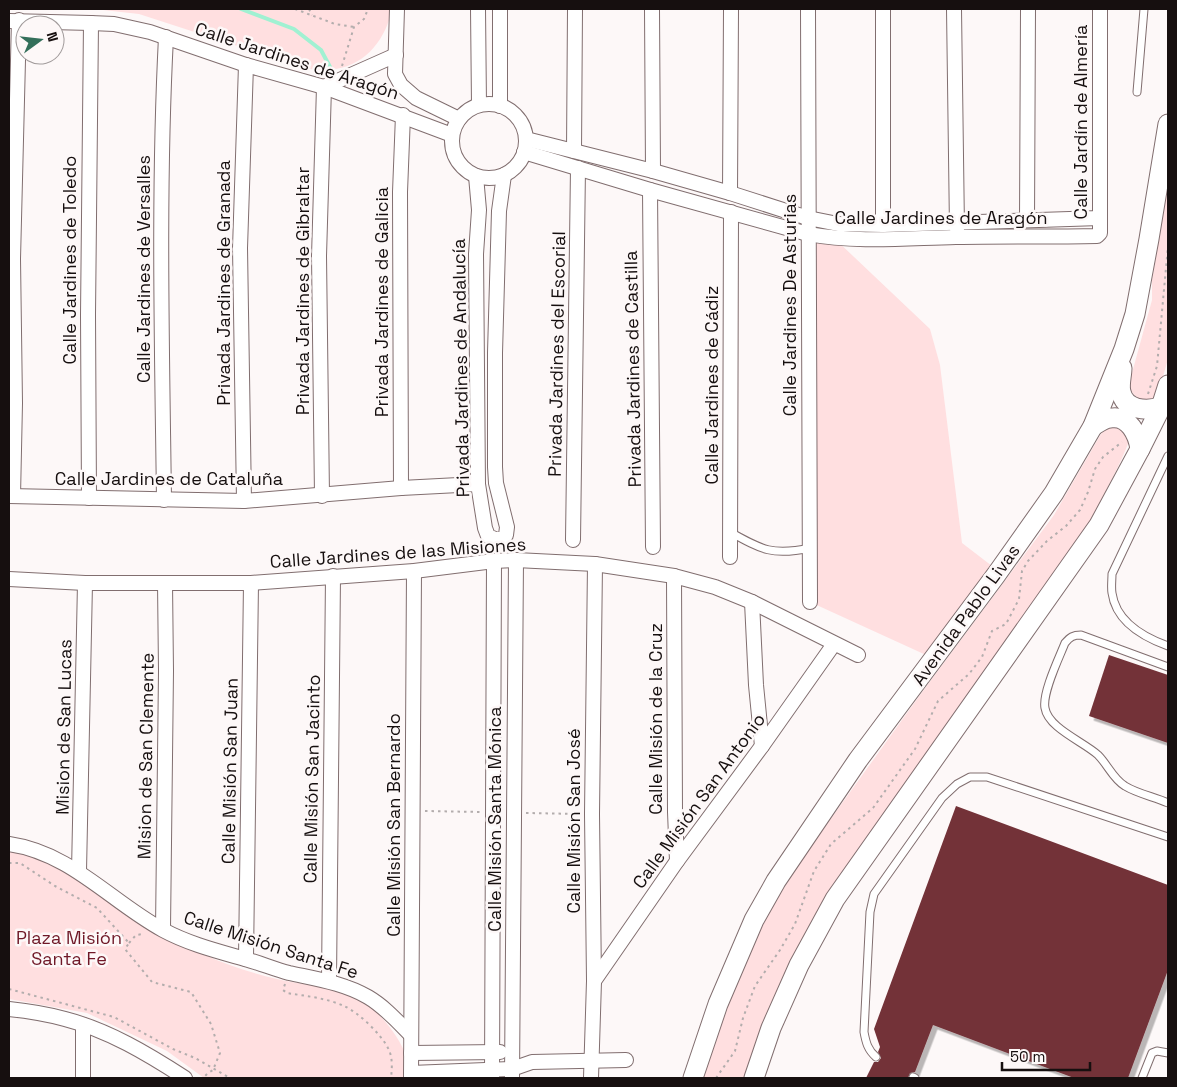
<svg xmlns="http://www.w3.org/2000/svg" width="1177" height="1087" font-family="'Space Grotesk',sans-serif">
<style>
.green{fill:#ffdfe0}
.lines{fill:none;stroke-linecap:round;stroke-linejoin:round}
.stream{stroke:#a0f1d2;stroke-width:4}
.building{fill:#733339;filter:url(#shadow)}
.lane-casing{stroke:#816e6f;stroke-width:9}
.street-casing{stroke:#816e6f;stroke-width:16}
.secondary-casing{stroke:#816e6f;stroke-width:21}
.path{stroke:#b3adad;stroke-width:2;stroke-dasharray:2.5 4;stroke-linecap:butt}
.lane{stroke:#fff;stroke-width:7}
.street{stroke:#fff;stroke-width:14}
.secondary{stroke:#fff;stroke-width:19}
.labels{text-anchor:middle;stroke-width:5;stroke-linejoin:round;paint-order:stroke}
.street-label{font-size:18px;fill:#160f0f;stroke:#fdf8f8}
.park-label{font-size:18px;fill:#6f1827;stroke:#fdf8f8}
</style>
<defs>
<filter id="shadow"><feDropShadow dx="4.5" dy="4.5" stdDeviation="0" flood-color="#0004"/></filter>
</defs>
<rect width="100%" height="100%" fill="#fdf8f8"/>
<g class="green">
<path d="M9 9H392C386 38 367 64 336 69 327 71 317 69 308 69L139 14 94 9 26 10Z"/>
<path d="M1168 186V359L1158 394 1152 401C1139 401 1132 396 1129 384L1152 300V280Z"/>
<path d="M808 234 834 238 930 329 940 365 962 543 992 566 926 655 810 602Z"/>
<path d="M1110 426 1124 428 1129 441C1119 469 1103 493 1092 521L910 781 746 1078H703L723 1015 746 962 764 923 779 896 804 856 920 695 1054 515 1101 434 1105 429Z"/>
<path d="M9 851C19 853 32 853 42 857 69 868 88 888 111 904 140 924 172 941 205 955 227 965 252 973 277 979 305 986 339 986 364 1002 379 1011 401 1039 406 1056 407 1063 407 1071 407 1078H204L167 1051 87 1013 9 999Z"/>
</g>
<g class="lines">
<path class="stream" d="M241 9 294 29 321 50 330 67"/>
</g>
<g class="building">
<path d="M1109 655 1168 675V743L1089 716Z"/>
<path d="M956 806 1168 885V970L1128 1078H1074L933 1025 915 1072 910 1073 908 1078H866L874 1062H878L881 1058 878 1052 880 1047 874 1029Z"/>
</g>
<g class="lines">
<defs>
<g id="lane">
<path d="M1137 92 1144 9"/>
<path d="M1168 456 1112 574C1112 580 1111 587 1112 593 1116 622 1143 637 1168 646"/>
<path d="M730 532C762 550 773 556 810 548"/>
<path d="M1168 667 1081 635C1073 635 1070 637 1065 643 1059 658 1042 693 1045 708 1048 728 1084 742 1098 755 1108 765 1113 779 1125 786 1138 794 1155 797 1168 803"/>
<path d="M876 1057C868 1050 866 1043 864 1032L870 912 874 894 942 798 957 784 970 777H987L1168 837"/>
<path d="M913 1077 915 1078"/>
<path d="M1142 1078 1152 1053 1157 1051 1168 1053"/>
</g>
<g id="street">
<path d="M397 9 395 74 401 85 416 98 459 119"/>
<path d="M478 9 479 105"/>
<path d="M500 9V106"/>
<path d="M652 9 653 171"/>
<path d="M808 9 810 602"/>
<path d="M954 9 957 229"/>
<path d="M9 21 91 23 114 24 150 32 246 65 324 87 452 135"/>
<circle cx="489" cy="141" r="37"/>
<path d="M526 139 653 171 730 193 808 218 838 224 883 225 1100 218"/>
<path d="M574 151 575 9"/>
<path d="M524 152 650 190 808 234C857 243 907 238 956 237 1003 236 1050 237 1097 236L1100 233V9"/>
<path d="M476 176 479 210 476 254 478 484 485 528 488 536 497 540 503 538 506 535 507 527 496 483 495 467V353L499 211 504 175"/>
<path d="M650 190 653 547"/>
<path d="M730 193 731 9"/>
<path d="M1027 220 1028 9"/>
<path d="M883 225V9"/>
<path d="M401 488 400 192 403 115"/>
<path d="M9 496 244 501 401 488 478 484"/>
<path d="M13 496 15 403 13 259 19 20"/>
<path d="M322 496 319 256 324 87 396 55"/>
<path d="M89 498 88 315 91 23"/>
<path d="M164 500C162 346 158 191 166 37"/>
<path d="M244 501 240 248 246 65"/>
<path d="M573 540 578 168"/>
<path d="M730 557 731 212"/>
<path d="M674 576 675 812 677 861"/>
<path d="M9 579 85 583H251L414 571 494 561 516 560 595 564 674 576 715 587 752 602 858 655"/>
<path d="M752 602 756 685 762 746"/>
<path d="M9 844C71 853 110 901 163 930 189 944 217 951 245 959 260 963 274 969 289 973 316 979 344 983 368 997 385 1007 398 1022 411 1035"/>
<path d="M79 871 85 583"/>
<path d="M163 929 166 671 165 583"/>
<path d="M246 959 251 583"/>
<path d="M329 981 333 576"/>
<path d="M594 981 677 861 762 746 834 644"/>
<path d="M9 1009C28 1011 47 1014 65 1019 108 1030 148 1054 185 1078"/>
<path d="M411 1053 500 1052"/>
<path d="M411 1073 512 1069 532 1062 626 1060"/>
<path d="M83 1078V1025"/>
<path d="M411 1078 414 571"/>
<path d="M492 1078 494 561"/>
<path d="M512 1078 516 560"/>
<path d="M591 1078 594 981 592 814 595 564"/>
</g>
<g id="secondary">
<path d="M1122 368C1122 375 1119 385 1121 392 1125 411 1147 411 1161 407"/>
<path d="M1093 426C1098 423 1105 418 1111 418 1129 415 1138 435 1140 449"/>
<path d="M693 1078 718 1004 754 920 776 881 858 760 996 575 1054 493 1093 426 1124 349 1135 314 1149 239 1168 124"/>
<path d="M754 1078 771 1028 799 965 835 899 1099 525 1140 449 1161 407 1168 385"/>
</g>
</defs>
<use href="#lane" class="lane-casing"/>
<use href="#street" class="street-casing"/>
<use href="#secondary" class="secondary-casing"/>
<g class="path">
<path d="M295 9 335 24 354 27"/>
<path d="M309 9 312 15"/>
<path d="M342 66 354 27 364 19 368 9"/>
<path d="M1148 394 1157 366 1168 246"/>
<path d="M425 811 480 812"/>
<path d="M526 813 579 814"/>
<path d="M9 863H20L55 886 97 908 129 943 125 949 152 982 191 992 211 1024 220 1053 213 1070 208 1073 203 1078"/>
<path d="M129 943 136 935 143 934"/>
<path d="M285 984 283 990 287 993C305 996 327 998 344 1006 358 1012 381 1034 388 1048 393 1057 392 1069 391 1078"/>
<path d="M9 989 114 1017 173 1049 195 1058 230 1078"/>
<path d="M716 1078 735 1051 743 1018 755 986 780 950 795 924 814 871 831 844 873 808 915 749 938 701 969 674 982 657 992 631 1006 624 1019 599 1022 571 1028 561 1047 541 1066 526 1080 510 1088 492 1095 469 1103 457 1122 442"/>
</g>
<use href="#lane" class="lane"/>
<use href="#street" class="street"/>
<use href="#secondary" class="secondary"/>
</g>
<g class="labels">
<g class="street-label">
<text transform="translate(297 61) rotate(18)" y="6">Calle Jardines de Aragón</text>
<text transform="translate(1081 122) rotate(-90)" y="6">Calle Jardín de Almería</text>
<text x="941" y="224">Calle Jardines de Aragón</text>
<text transform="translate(70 260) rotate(-90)" y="6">Calle Jardines de Toledo</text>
<text transform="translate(144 269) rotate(-90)" y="6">Calle Jardines de Versalles</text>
<text transform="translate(224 283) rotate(-90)" y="6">Privada Jardines de Granada</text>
<text transform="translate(303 291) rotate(-90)" y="6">Privada Jardines de Gibraltar</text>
<text transform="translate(382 302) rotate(-90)" y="6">Privada Jardines de Galicia</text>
<text transform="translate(790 305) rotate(-90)" y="6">Calle Jardines De Asturias</text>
<text transform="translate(557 354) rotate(-89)" y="6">Privada Jardines del Escorial</text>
<text transform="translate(461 368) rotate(-91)" y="6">Privada Jardines de Andalucía</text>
<text transform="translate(633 369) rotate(-91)" y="6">Privada Jardines de Castilla</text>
<text transform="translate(712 385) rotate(-90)" y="6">Calle Jardines de Cádiz</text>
<text x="169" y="485">Calle Jardines de Cataluña</text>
<text transform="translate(398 553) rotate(-4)" y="6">Calle Jardines de las Misiones</text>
<text transform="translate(966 615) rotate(-54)" y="6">Avenida Pablo Livas</text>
<text transform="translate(656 719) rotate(-90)" y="6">Calle Misión de la Cruz</text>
<text transform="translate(64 727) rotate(-89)" y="6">Mision de San Lucas</text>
<text transform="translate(146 756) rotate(-89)" y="6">Mision de San Clemente</text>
<text transform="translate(230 771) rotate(-89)" y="6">Calle Misión San Juan</text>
<text transform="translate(312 779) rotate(-89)" y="6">Calle Misión San Jacinto</text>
<text transform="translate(699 801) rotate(-54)" y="6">Calle Misión San Antonio</text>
<text transform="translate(495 819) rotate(-90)" y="6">Calle Misión Santa Mónica</text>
<text transform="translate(574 821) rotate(-90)" y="6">Calle Misión San José</text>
<text transform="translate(394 825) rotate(-90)" y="6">Calle Misión San Bernardo</text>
<text transform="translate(271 945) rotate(18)" y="6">Calle Misión Santa Fe</text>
</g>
<g class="park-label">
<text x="69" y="944">Plaza Misión<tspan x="69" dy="21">Santa Fe</tspan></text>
</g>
</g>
<rect width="1177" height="1087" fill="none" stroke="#160f0f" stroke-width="20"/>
<g transform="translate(40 40) rotate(75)"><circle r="24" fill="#fdf8f8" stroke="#a19b9b"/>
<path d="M0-4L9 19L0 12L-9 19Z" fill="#336f5a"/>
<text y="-8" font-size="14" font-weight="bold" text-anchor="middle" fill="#160f0f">N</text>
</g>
<path d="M1002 1062v8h88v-8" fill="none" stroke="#160f0f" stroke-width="2.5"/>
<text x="1010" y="1062" font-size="15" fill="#160f0f" stroke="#fdf8f8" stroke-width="4" paint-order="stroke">50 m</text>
</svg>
